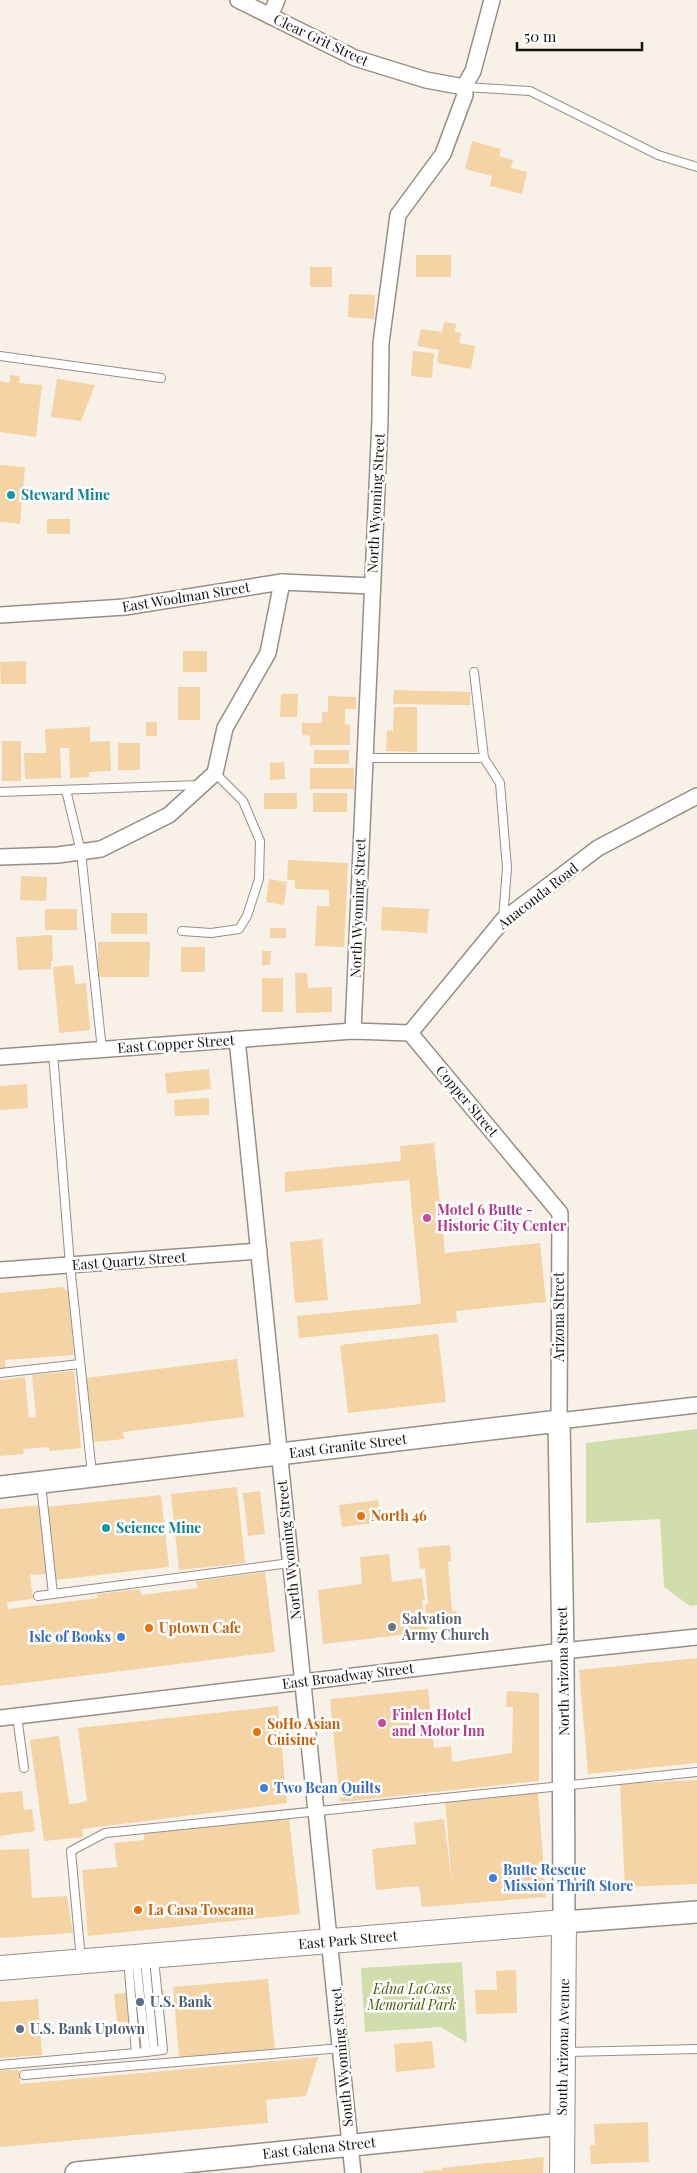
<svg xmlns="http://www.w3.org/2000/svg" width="697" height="2173" font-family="'Playfair Display',serif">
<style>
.green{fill:#d0deac}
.building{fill:#f4d3a5}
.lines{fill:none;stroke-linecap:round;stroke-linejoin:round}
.lane-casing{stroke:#968f87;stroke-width:10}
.street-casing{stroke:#968f87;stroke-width:18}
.secondary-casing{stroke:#968f87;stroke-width:24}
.primary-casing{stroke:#968f87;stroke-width:26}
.lane{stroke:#fff;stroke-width:8}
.street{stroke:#fff;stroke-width:15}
.secondary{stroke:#fff;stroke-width:21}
.primary{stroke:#fff;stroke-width:24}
.culture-dot{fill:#0f9aa8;stroke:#fff;stroke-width:2}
.hotel-dot{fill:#d1479c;stroke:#fff;stroke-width:2}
.food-dot{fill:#e8710a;stroke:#fff;stroke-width:2}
.worship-dot{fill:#6b7280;stroke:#fff;stroke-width:2}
.shop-dot{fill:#3f7fe0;stroke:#fff;stroke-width:2}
.service-dot{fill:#5c6f8a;stroke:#fff;stroke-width:2}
.labels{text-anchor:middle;stroke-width:5;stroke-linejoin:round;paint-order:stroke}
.street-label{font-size:14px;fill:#13110e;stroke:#fff}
.culture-label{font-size:14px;font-weight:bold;fill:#0d838f;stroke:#fff;text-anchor:start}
.hotel-label{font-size:14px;font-weight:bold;fill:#b23c85;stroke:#fff;text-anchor:start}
.food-label{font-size:14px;font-weight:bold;fill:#c56008;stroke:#fff;text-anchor:start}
.worship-label{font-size:14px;font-weight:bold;fill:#5b616d;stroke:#fff;text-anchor:start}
.shop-label{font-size:14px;font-weight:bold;fill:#366cbe;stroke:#fff;text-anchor:start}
.park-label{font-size:14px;font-style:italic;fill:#4b5907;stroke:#fff}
.service-label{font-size:14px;font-weight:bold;fill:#4e5e75;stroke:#fff;text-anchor:start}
</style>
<rect width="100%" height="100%" fill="#f8f1e8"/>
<g class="green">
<path d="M697 1429V1605L690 1606 664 1587 660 1519 586 1523V1443Z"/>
<path d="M462 1962 467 2043 441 2027 365 2032 361 1968Z"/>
</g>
<g class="building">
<path d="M472 141 501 149 499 156 513 160 511 168 527 172 522 194 490 186 492 176 465 169Z"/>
<rect x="416" y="255" width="35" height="22"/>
<rect x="310" y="267" width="22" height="20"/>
<path d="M349 294 375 295 374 319 348 317Z"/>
<path d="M444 322 456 324 455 332 461 333 459 343 475 346 471 369 437 363 439 350 417 346 421 329 442 332Z"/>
<path d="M413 351 434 353 432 378 411 376Z"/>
<path d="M10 375 20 376 19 383 42 385 36 437 0 432V381L10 383Z"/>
<path d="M57 379 95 385 81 421 51 417Z"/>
<path d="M0 465 25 467 20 524 0 522Z"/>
<rect x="47" y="519" width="23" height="15"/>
<rect x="183" y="651" width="24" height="21"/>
<path d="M26 661V684H1L0 662Z"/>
<rect x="178" y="687" width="22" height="33"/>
<path d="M394 690 470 692V705L393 704Z"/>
<path d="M281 694H298L297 717H280Z"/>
<path d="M328 696 356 697V709H345V724L350 725V745H310V736L302 735V723H322V712H328Z"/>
<path d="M394 707H417V752L386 751 387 730 393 731Z"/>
<rect x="146" y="722" width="11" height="14"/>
<path d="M90 727V742L110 741 111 771 89 772V777L70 778 69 748H60L61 778 25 779 24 753H46L45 729Z"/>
<rect x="2" y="741" width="19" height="40"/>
<rect x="118" y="743" width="22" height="27"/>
<rect x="314" y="750" width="35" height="14"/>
<path d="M284 762 285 779 270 780V763Z"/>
<rect x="310" y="768" width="44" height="21"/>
<rect x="264" y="793" width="33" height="16"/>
<rect x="313" y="793" width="34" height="19"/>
<path d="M288 860 348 863 344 947 315 946 317 906H329V890L295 889V880H287Z"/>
<path d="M21 876 47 877 46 901 20 900Z"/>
<path d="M269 879 287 882 284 905 266 902Z"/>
<path d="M382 907 429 909 427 933 381 930Z"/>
<rect x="45" y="909" width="32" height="21"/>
<rect x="111" y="913" width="36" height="21"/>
<rect x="270" y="928" width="16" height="10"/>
<path d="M52 935 53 961H51V969L18 970 16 937Z"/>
<path d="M98 942H150L149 977H98Z"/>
<rect x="181" y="947" width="24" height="25"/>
<path d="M262 951H271L270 965H262Z"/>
<path d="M73 965 75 984 86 983 90 1030 59 1033 53 967Z"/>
<path d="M295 973H307L308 988 332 987V1012L296 1013Z"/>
<rect x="262" y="978" width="21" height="34"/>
<path d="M209 1069 211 1089 167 1094 165 1073Z"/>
<path d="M27 1084 28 1108 0 1110V1086Z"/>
<path d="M209 1098V1115L175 1116 174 1100Z"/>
<path d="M434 1143 445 1253 540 1243 546 1302 456 1311 457 1322 299 1338 297 1316 421 1304 409 1180 285 1192V1172L401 1161 400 1146Z"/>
<path d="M322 1239 328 1300 295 1303 290 1242Z"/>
<path d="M63 1287 69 1293 74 1355 5 1360 6 1370H0V1293Z"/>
<path d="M438 1334 446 1402 348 1413 340 1345Z"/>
<path d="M237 1359 244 1417 123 1432 124 1439 94 1442 86 1378Z"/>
<path d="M74 1371 81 1448 49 1451V1447L23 1449 24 1454 0 1456V1380L25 1377 29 1418 36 1417 32 1375Z"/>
<path d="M237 1487 245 1563 179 1570 171 1494Z"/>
<path d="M260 1491 265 1534 248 1536 243 1493Z"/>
<path d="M161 1495 169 1567 55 1580 47 1507Z"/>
<path d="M378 1500 381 1522 342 1527 339 1505Z"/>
<path d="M40 1505 47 1574 30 1575 33 1599 7 1602 8 1609 98 1598 97 1594 140 1589 141 1595 197 1588 196 1581 265 1572 275 1652 0 1686V1509Z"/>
<path d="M450 1545 451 1561H448L452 1611H457L458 1624 427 1627 425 1605 428 1604 425 1568 420 1569 418 1548Z"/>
<path d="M389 1554 392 1582 422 1578 425 1600H422L425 1627H427L428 1632 323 1644 318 1590 362 1584 360 1557Z"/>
<path d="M697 1658V1763L588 1774 579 1670Z"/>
<path d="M428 1689 434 1748 451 1746 452 1762 512 1753 513 1707H506L507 1691 539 1693V1781L340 1802 330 1699Z"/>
<path d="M278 1706 287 1803 82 1829 83 1837 44 1841 30 1740 59 1736 69 1804 79 1803 87 1801 78 1728Z"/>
<path d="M697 1780V1884L625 1887 620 1784Z"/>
<path d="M22 1791 24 1810 32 1809 35 1831 0 1836V1793Z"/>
<path d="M538 1793 546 1897 422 1907 419 1886 376 1890 372 1849 416 1844 414 1823 444 1819 452 1885 445 1800Z"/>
<path d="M289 1818 300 1914 88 1936 82 1870 117 1867 114 1843 144 1840V1834Z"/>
<path d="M29 1849 32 1898 67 1896 73 1933 0 1938V1850Z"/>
<path d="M516 1970 517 2013 476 2014 475 1990H497L496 1971Z"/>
<path d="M268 1979 275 2050 179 2058 173 1987Z"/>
<path d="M164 1990 166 2010 128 2013 129 2022H117L114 1994Z"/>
<path d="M38 1999 42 2055 0 2058V2002Z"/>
<path d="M432 2041 435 2068 396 2072 394 2044Z"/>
<path d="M318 2057 306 2096 266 2100 268 2123 0 2147V2071L19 2070 20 2084Z"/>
<path d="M648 2122 649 2162 591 2164 590 2145H595L594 2124Z"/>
<path d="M544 2157 543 2173H423V2171L442 2170V2168Z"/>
</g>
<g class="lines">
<defs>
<g id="lane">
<path d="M464 87 530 91 658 155 697 167"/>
<path d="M0 356 161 378"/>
<path d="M474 672 484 758"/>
<path d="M365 758H484L500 783 507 868 503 919"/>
<path d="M66 790 81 852 102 1050"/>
<path d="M0 792 200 785"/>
<path d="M182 931 211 933 239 929 247 916 259 879 260 841 243 801 215 773"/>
<path d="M53 1053 70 1265 92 1474"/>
<path d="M0 1373 80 1364"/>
<path d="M41 1484 53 1594"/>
<path d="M38 1596 290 1563"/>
<path d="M17 1716 24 1768"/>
<path d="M136 1959 146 2052 136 2053"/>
<path d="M154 1959 163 2050 154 2051"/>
<path d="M81 1960 71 1851 105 1833 697 1772"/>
<path d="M145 1960 154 2051 146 2052"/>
<path d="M567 2052 697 2049"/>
<path d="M0 2065 136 2053 128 1960"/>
<path d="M24 2075 341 2048"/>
</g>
<g id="street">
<path d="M238 0 355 58 426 80 464 87"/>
<path d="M270 16 277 0"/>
<path d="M0 615 125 607 282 582 372 586"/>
<path d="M0 857 58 855 101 849 169 815 215 773 225 728 268 653 282 582"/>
<path d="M353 1031 380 420 381 343 398 215 443 154 465 95 464 87 473 71 492 0"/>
<path d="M410 1033 503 920 598 848 697 796"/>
<path d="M237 1039 353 2173"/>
<path d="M0 1057 353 1031 410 1033 560 1213 559 1421 697 1405"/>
<path d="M0 1270 259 1251"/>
<path d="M0 1718 563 1651 697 1637"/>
</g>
<g id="secondary">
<path d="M0 1487 559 1421 563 1651 564 1922 697 1912"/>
<path d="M76 2173 562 2124"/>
</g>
<path id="primary" d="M0 1968 564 1922 562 2173"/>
</defs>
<use href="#lane" class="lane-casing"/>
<use href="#street" class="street-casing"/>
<use href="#secondary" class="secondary-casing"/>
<use href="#primary" class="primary-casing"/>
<use href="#lane" class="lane"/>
<use href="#street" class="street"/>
<use href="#secondary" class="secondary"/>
<use href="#primary" class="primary"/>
</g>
<g class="culture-dot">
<circle cx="11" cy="495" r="5"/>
<circle cx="106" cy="1528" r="5"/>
</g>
<g class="hotel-dot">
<circle cx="427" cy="1218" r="5"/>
<circle cx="382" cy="1723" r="5"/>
</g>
<g class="food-dot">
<circle cx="361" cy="1516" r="5"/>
<circle cx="149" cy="1628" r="5"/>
<circle cx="257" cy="1732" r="5"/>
<circle cx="138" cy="1910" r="5"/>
</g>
<circle class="worship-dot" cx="392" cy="1627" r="5"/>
<g class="shop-dot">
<circle cx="121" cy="1637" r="5"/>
<circle cx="264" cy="1788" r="5"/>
<circle cx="493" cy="1878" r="5"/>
</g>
<g class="service-dot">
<circle cx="140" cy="2002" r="5"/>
<circle cx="20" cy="2029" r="5"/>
</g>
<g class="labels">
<g class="street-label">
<text transform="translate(321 40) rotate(25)" y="5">Clear Grit Street</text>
<text transform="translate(376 503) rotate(-87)" y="5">North Wyoming Street</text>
<text transform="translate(186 597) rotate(-9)" y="5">East Woolman Street</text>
<text transform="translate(538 896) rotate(-38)" y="5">Anaconda Road</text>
<text transform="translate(358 908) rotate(-88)" y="5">North Wyoming Street</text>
<text transform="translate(176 1044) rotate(-4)" y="5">East Copper Street</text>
<text transform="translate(467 1101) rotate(50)" y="5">Copper Street</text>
<text transform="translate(129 1261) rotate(-4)" y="5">East Quartz Street</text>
<text transform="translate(559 1317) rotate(-90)" y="5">Arizona Street</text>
<text transform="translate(348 1446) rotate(-7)" y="5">East Granite Street</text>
<text transform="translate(289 1550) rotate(-96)" y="5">North Wyoming Street</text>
<text transform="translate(563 1671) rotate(-91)" y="5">North Arizona Street</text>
<text transform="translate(348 1676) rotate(-7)" y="5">East Broadway Street</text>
<text transform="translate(348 1940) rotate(-5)" y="5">East Park Street</text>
<text transform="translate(563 2047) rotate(-89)" y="5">South Arizona Avenue</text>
<text transform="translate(342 2057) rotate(-95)" y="5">South Wyoming Street</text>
<text transform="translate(319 2148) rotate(-6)" y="5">East Galena Street</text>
</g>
<g class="culture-label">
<text x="21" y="500">Steward Mine</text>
<text x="116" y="1533">Science Mine</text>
</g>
<g class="hotel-label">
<text x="437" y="1215">Motel 6 Butte -<tspan x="437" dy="16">Historic City Center</tspan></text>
<text x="392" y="1720">Finlen Hotel<tspan x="392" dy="16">and Motor Inn</tspan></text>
</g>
<g class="food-label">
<text x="371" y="1521">North 46</text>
<text x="159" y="1633">Uptown Cafe</text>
<text x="267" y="1729">SoHo Asian<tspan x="267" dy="16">Cuisine</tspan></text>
<text x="148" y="1915">La Casa Toscana</text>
</g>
<g class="worship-label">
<text x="402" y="1624">Salvation<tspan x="402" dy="16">Army Church</tspan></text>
</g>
<g class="shop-label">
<text x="111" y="1642" text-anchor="end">Isle of Books</text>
<text x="274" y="1793">Two Bean Quilts</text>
<text x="503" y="1875">Butte Rescue<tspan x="503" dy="16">Mission Thrift Store</tspan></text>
</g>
<g class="park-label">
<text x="412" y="1994">Edna LaCass<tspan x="412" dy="16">Memorial Park</tspan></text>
</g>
<g class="service-label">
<text x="150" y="2007">U.S. Bank</text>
<text x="30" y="2034">U.S. Bank Uptown</text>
</g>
</g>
<path d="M517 42v8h125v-8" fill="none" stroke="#13110e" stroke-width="2.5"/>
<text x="524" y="42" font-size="15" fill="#13110e" stroke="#ffffff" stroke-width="4" paint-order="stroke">50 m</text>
</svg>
